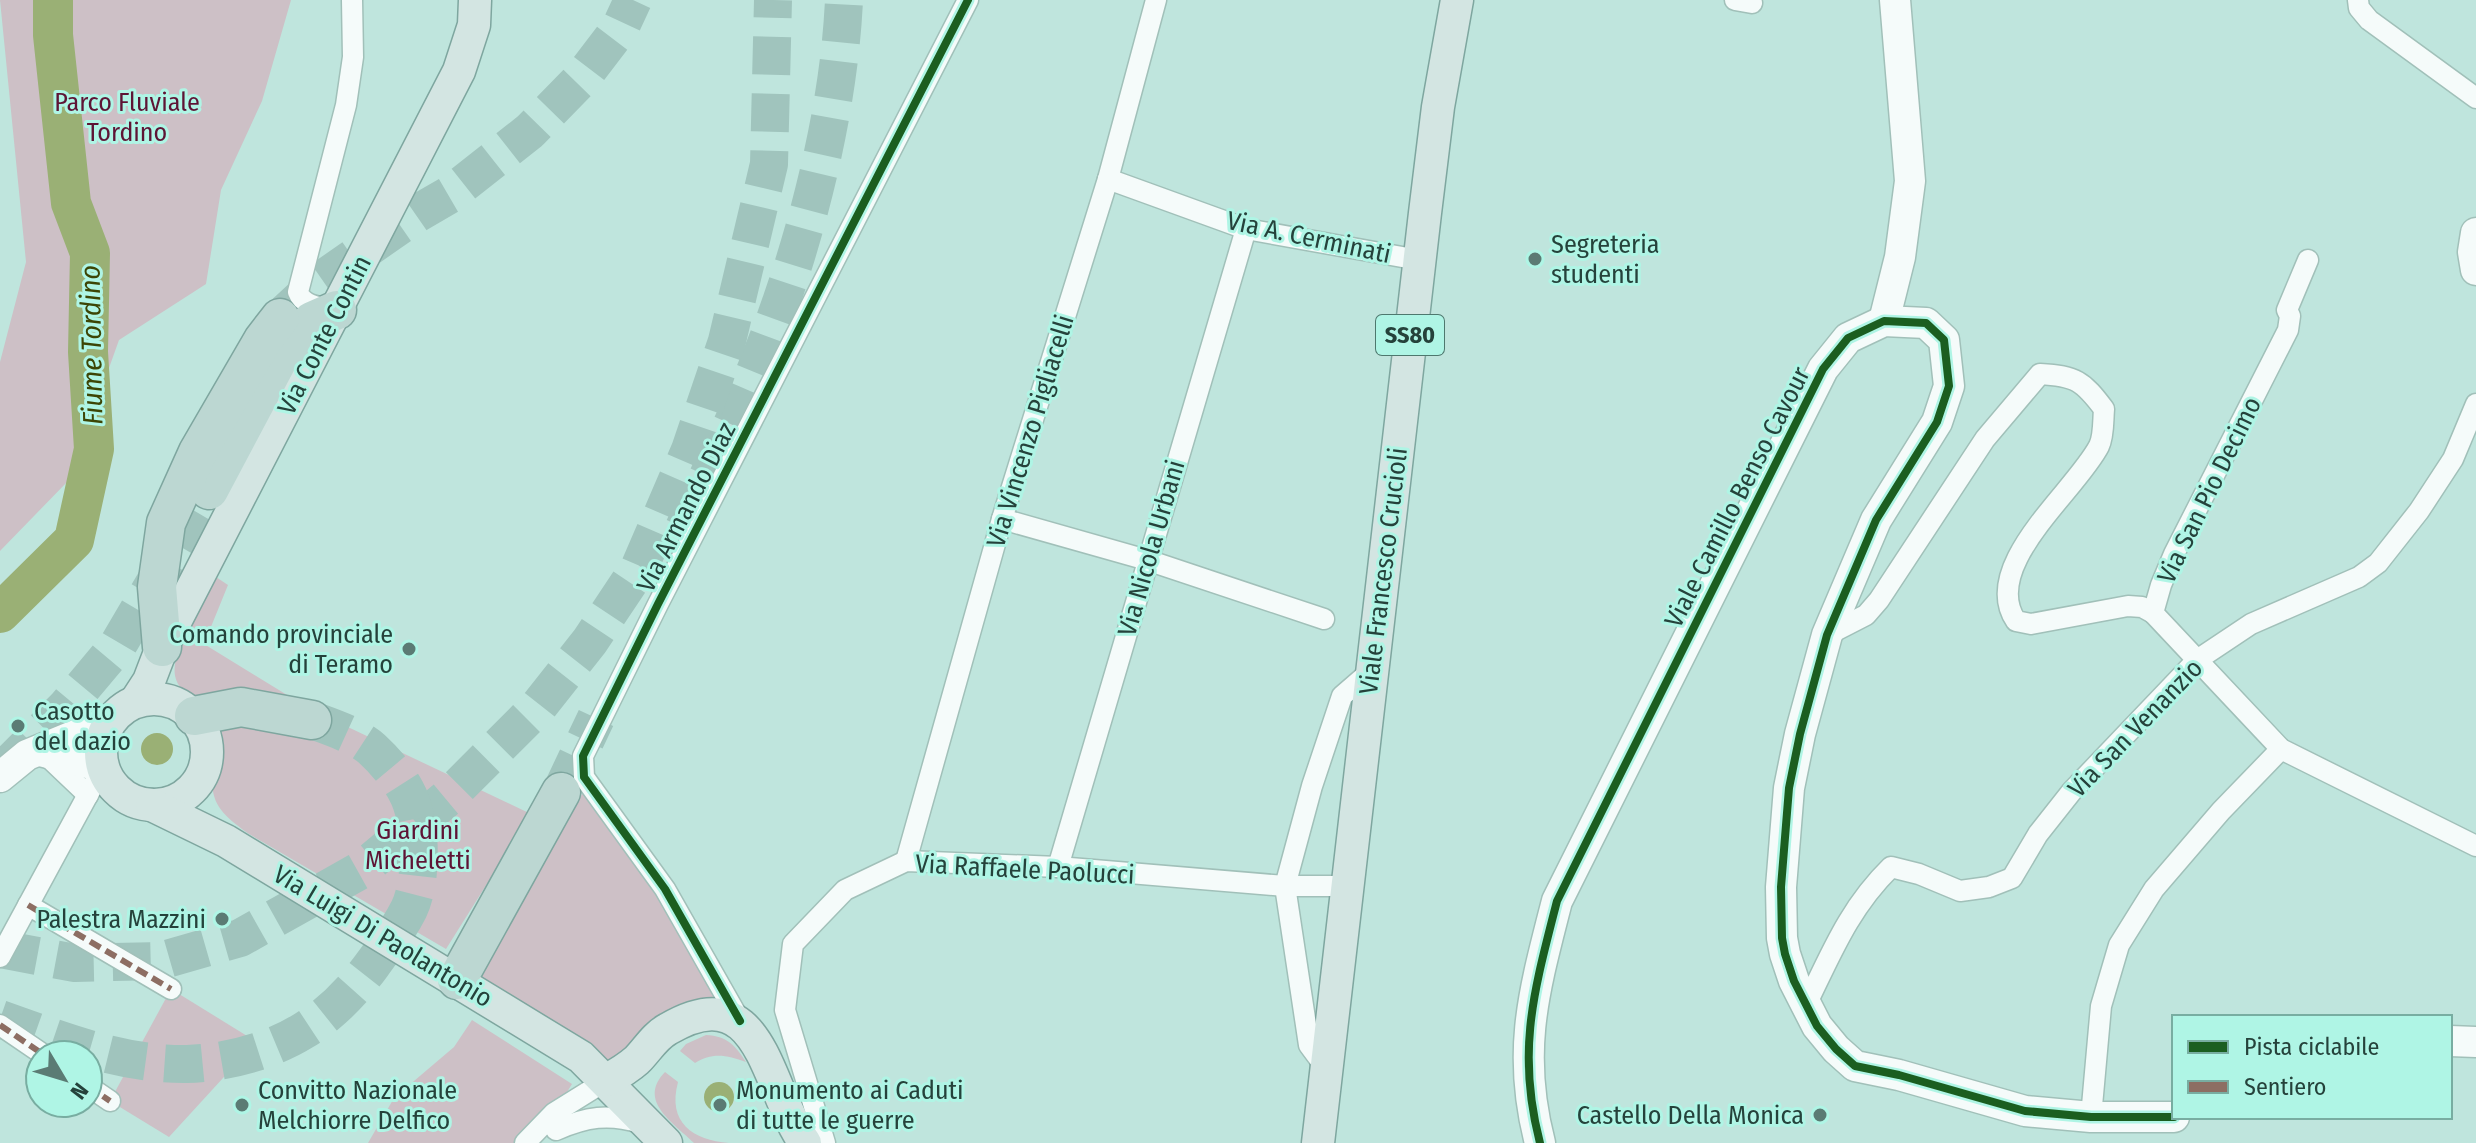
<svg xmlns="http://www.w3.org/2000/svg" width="2476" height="1143" font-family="'Fira Sans Condensed',sans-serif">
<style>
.green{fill:#cdc0c6}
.water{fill:#9ab075}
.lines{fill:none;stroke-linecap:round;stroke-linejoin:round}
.river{stroke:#9ab075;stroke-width:40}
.highway-tunnel{stroke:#a0c4bd;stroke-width:38;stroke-dasharray:38 19;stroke-linecap:butt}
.street-casing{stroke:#a1c0b9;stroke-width:23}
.secondary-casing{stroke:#a1c0b9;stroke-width:33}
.primary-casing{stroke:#7ea69f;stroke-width:35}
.highway-casing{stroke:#7ea69f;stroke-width:41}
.street{stroke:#f5fbfa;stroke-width:20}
.secondary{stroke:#f5fbfa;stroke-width:30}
.primary{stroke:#d3e5e2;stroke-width:32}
.highway{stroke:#bcd7d2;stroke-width:38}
.quiet{stroke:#8d6e63;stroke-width:6;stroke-dasharray:12 6;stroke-linecap:butt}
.cycleway-casing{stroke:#aff5e5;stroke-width:13}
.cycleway{stroke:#1b5e20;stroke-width:8}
.poi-dot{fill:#5b7b74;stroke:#aff5e5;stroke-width:3}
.labels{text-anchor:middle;stroke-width:6;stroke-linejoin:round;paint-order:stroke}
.shield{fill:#aff5e5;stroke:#4e786e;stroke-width:2}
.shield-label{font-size:24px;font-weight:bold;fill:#25423b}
.park-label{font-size:26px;fill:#5e1435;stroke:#aff5e5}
.street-label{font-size:26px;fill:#25423b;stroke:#aff5e5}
.poi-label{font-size:26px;fill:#25423b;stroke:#aff5e5;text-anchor:start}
.water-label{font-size:28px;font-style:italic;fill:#3c4505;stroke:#aff5e5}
</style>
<rect width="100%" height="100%" fill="#bfe5dd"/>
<g class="green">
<path d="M0 0H291L262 101 221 190 206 284 119 340 69 480 0 551V362L26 262Z"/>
<path d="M216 577 228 585 204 644 310 709 531 814 446 949 249 834C227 818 207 804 214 773 216 762 220 754 218 742 216 728 208 714 203 701 158 686 176 653 192 623 200 608 208 592 216 577Z"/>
<path d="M589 784 740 1021 722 1014 619 1074 457 980Z"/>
<path d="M171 989 252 1039 234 1066 169 1137 110 1101Z"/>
<path d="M472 1020 572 1084 554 1113 525 1143H368L394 1098 454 1047Z"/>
<path d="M706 1035C727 1036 735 1045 746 1062 727 1055 712 1052 695 1063L680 1051 686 1044Z"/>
<path d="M665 1072 678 1082C667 1123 693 1140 729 1143H694C673 1122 637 1101 665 1072Z"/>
</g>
<g class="water">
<circle cx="157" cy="749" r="16"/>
<circle cx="719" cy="1097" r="15"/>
</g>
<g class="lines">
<path class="river" d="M0 613 74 540 94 449 88 352 90 253 71 203 53 35V0"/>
<g class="highway-tunnel">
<path d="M280 318 320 281 418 213 449 195 530 131 581 79 620 28 633 0"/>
<path d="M684 528C713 464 746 399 770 333 808 231 839 109 844 0"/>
<path d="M4 769 66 707 118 645 209 490"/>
<path d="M561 792 596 718"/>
<path d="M0 949 75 963 160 961 240 938 361 870 446 799 538 707 590 641 640 566 690 450 727 341 769 164 773 0"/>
<path d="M0 1019C61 1040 121 1065 187 1064 225 1063 271 1051 303 1031 331 1014 353 991 372 965 385 947 399 929 409 909 423 880 422 819 406 791 399 777 383 759 372 749 356 735 331 727 312 720"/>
</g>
<defs>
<g id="street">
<path d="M1735 0 1752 3"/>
<path d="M2358 0 2359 8 2369 20 2476 98"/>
<path d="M1108 179 1246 229 1419 260"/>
<path d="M2308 260 2287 310 2290 316 2288 330 2174 554 2161 585 2153 613 2281 749 2476 846"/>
<path d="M333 309C319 307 303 306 298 292L346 105 353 57 352 0"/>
<path d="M1002 519 1147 560 1324 619"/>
<path d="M1827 635 1866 615 1879 600 1985 439 2040 374C2076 376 2083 381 2104 409 2103 420 2104 436 2099 446 2076 491 1979 566 2016 621L2031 624 2128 606 2142 607 2153 613"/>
<path d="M47 756 88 795"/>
<path d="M906 861 1002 519 1108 179 1156 0"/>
<path d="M1058 867 1246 229"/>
<path d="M28 905 171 989"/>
<path d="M0 957 103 767"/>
<path d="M1806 1005C1831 954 1849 908 1891 867L1919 874 1960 891 1989 887 2012 878 2038 834 2072 791 2197 660 2251 624 2359 577 2378 563 2419 511 2453 459 2476 404"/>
<path d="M740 1021 665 889 584 777 583 756 658 604 968 0"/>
<path d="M0 1025 44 1055"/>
<path d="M1326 1068 1309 1045 1285 886 1312 786 1342 696 1372 670"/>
<path d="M88 1086 110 1101"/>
<path d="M2091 1117 2101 1006 2119 945 2154 889 2221 811 2281 749"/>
<path d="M556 1130C586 1117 609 1113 640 1123"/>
<path d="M525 1143 554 1113 607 1080"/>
<path d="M825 1143 785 1010 793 944 845 890 906 861 1058 867 1285 886H1348"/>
</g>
<g id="secondary">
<path d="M2476 233 2473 252 2476 270"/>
<path d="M1884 321 1900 257 1910 181 1895 0"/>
<path d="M40 751 103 767"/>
<path d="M0 777 27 755 110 721"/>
<path d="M2450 1041 2476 1042"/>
<path d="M1540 1143C1516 1051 1534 991 1557 901L1823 369 1848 338 1884 321 1926 323 1944 340 1949 386 1937 422 1876 520 1827 635 1800 734 1789 788 1781 887 1782 938 1785 954 1794 981 1817 1026 1836 1049 1855 1066 1899 1075 2025 1111 2091 1117H2174"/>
</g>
<g id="primary">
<circle cx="154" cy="752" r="53"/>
<path d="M136 701 149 681 162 647 459 71 474 25 475 0"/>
<path d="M152 805 226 841 581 1057 666 1143"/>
<path d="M607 1080C618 1074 628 1068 637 1060 647 1050 655 1036 668 1029 763 973 766 1090 805 1143"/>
<path d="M1318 1143 1425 213 1438 107 1457 0"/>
</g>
<g id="highway">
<path d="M209 490 278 360 312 321 337 310"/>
<path d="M162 647 157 587 166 523 198 452 263 340 280 318"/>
<path d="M194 716 241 707 312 720"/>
<path d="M457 980 561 792"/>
</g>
</defs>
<use href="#street" class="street-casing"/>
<use href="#secondary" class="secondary-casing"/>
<use href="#primary" class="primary-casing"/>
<use href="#highway" class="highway-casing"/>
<use href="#street" class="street"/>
<use href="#secondary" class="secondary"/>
<use href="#primary" class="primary"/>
<use href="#highway" class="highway"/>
<g class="quiet">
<path d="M28 905 171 989"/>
<path d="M0 1025 44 1055"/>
<path d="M88 1086 110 1101"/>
</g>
<defs>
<g id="cycleway">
<path d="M740 1021 665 889 584 777 583 756 658 604 968 0"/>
<path d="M1540 1143C1516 1051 1534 991 1557 901L1823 369 1848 338 1884 321 1926 323 1944 340 1949 386 1937 422 1876 520 1827 635 1800 734 1789 788 1781 887 1782 938 1785 954 1794 981 1817 1026 1836 1049 1855 1066 1899 1075 2025 1111 2091 1117H2174"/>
</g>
</defs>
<use href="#cycleway" class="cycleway-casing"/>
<use href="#cycleway" class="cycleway"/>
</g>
<g class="poi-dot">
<circle cx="1535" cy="259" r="8"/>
<circle cx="409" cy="649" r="8"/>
<circle cx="18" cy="726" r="8"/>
<circle cx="222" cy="919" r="8"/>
<circle cx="242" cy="1105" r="8"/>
<circle cx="720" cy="1105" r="8"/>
<circle cx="1820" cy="1115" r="8"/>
</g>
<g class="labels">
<rect class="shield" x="1376" y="315" width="68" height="40" rx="6"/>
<g class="shield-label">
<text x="1410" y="343">SS80</text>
</g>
<g class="park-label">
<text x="127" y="111">Parco Fluviale<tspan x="127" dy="30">Tordino</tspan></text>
<text x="418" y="839">Giardini<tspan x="418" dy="30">Micheletti</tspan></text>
</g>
<g class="street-label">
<text transform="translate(1309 237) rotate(12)" y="9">Via A. Cerminati</text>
<text transform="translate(324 335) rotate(-63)" y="9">Via Conte Contin</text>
<text transform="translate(1030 431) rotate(-73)" y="9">Via Vincenzo Pigliacelli</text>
<text transform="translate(2209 490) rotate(-64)" y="9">Via San Pio Decimo</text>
<text transform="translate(1737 497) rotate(-63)" y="9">Viale Camillo Benso Cavour</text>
<text transform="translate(686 507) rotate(-63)" y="9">Via Armando Diaz</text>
<text transform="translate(1151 548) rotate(-74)" y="9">Via Nicola Urbani</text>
<text transform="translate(1383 571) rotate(-83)" y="9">Viale Francesco Crucioli</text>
<text transform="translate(2135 728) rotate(-46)" y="9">Via San Venanzio</text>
<text transform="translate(1025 869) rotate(3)" y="9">Via Raffaele Paolucci</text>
<text transform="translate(383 936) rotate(31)" y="9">Via Luigi Di Paolantonio</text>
</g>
<g class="poi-label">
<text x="1551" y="253">Segreteria<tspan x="1551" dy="30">studenti</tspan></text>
<text x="393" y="643" text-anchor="end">Comando provinciale<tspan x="393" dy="30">di Teramo</tspan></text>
<text x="34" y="720">Casotto<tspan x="34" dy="30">del dazio</tspan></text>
<text x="206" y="928" text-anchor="end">Palestra Mazzini</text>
<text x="258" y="1099">Convitto Nazionale<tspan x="258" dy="30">Melchiorre Delfico</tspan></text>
<text x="736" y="1099">Monumento ai Caduti<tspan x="736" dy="30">di tutte le guerre</tspan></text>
<text x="1804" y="1124" text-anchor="end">Castello Della Monica</text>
</g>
<g class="water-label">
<text transform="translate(91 345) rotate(-91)" y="10">Fiume Tordino</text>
</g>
</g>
<rect x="2172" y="1015" width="280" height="104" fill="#aff5e5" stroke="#78ada1" stroke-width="2"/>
<rect x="2188" y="1041" width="40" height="12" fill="#1b5e20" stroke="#78ada1" stroke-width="2"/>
<text x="2244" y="1055" font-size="24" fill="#25423b">Pista ciclabile</text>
<rect x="2188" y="1081" width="40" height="12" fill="#8d6e63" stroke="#78ada1" stroke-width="2"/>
<text x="2244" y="1095" font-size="24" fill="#25423b">Sentiero</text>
<g transform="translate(64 1079) rotate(128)"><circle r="38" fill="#aff5e5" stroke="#78ada1" stroke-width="2"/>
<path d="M0-6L14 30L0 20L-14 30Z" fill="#5b7b74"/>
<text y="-12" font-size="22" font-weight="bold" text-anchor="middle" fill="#25423b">N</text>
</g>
</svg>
